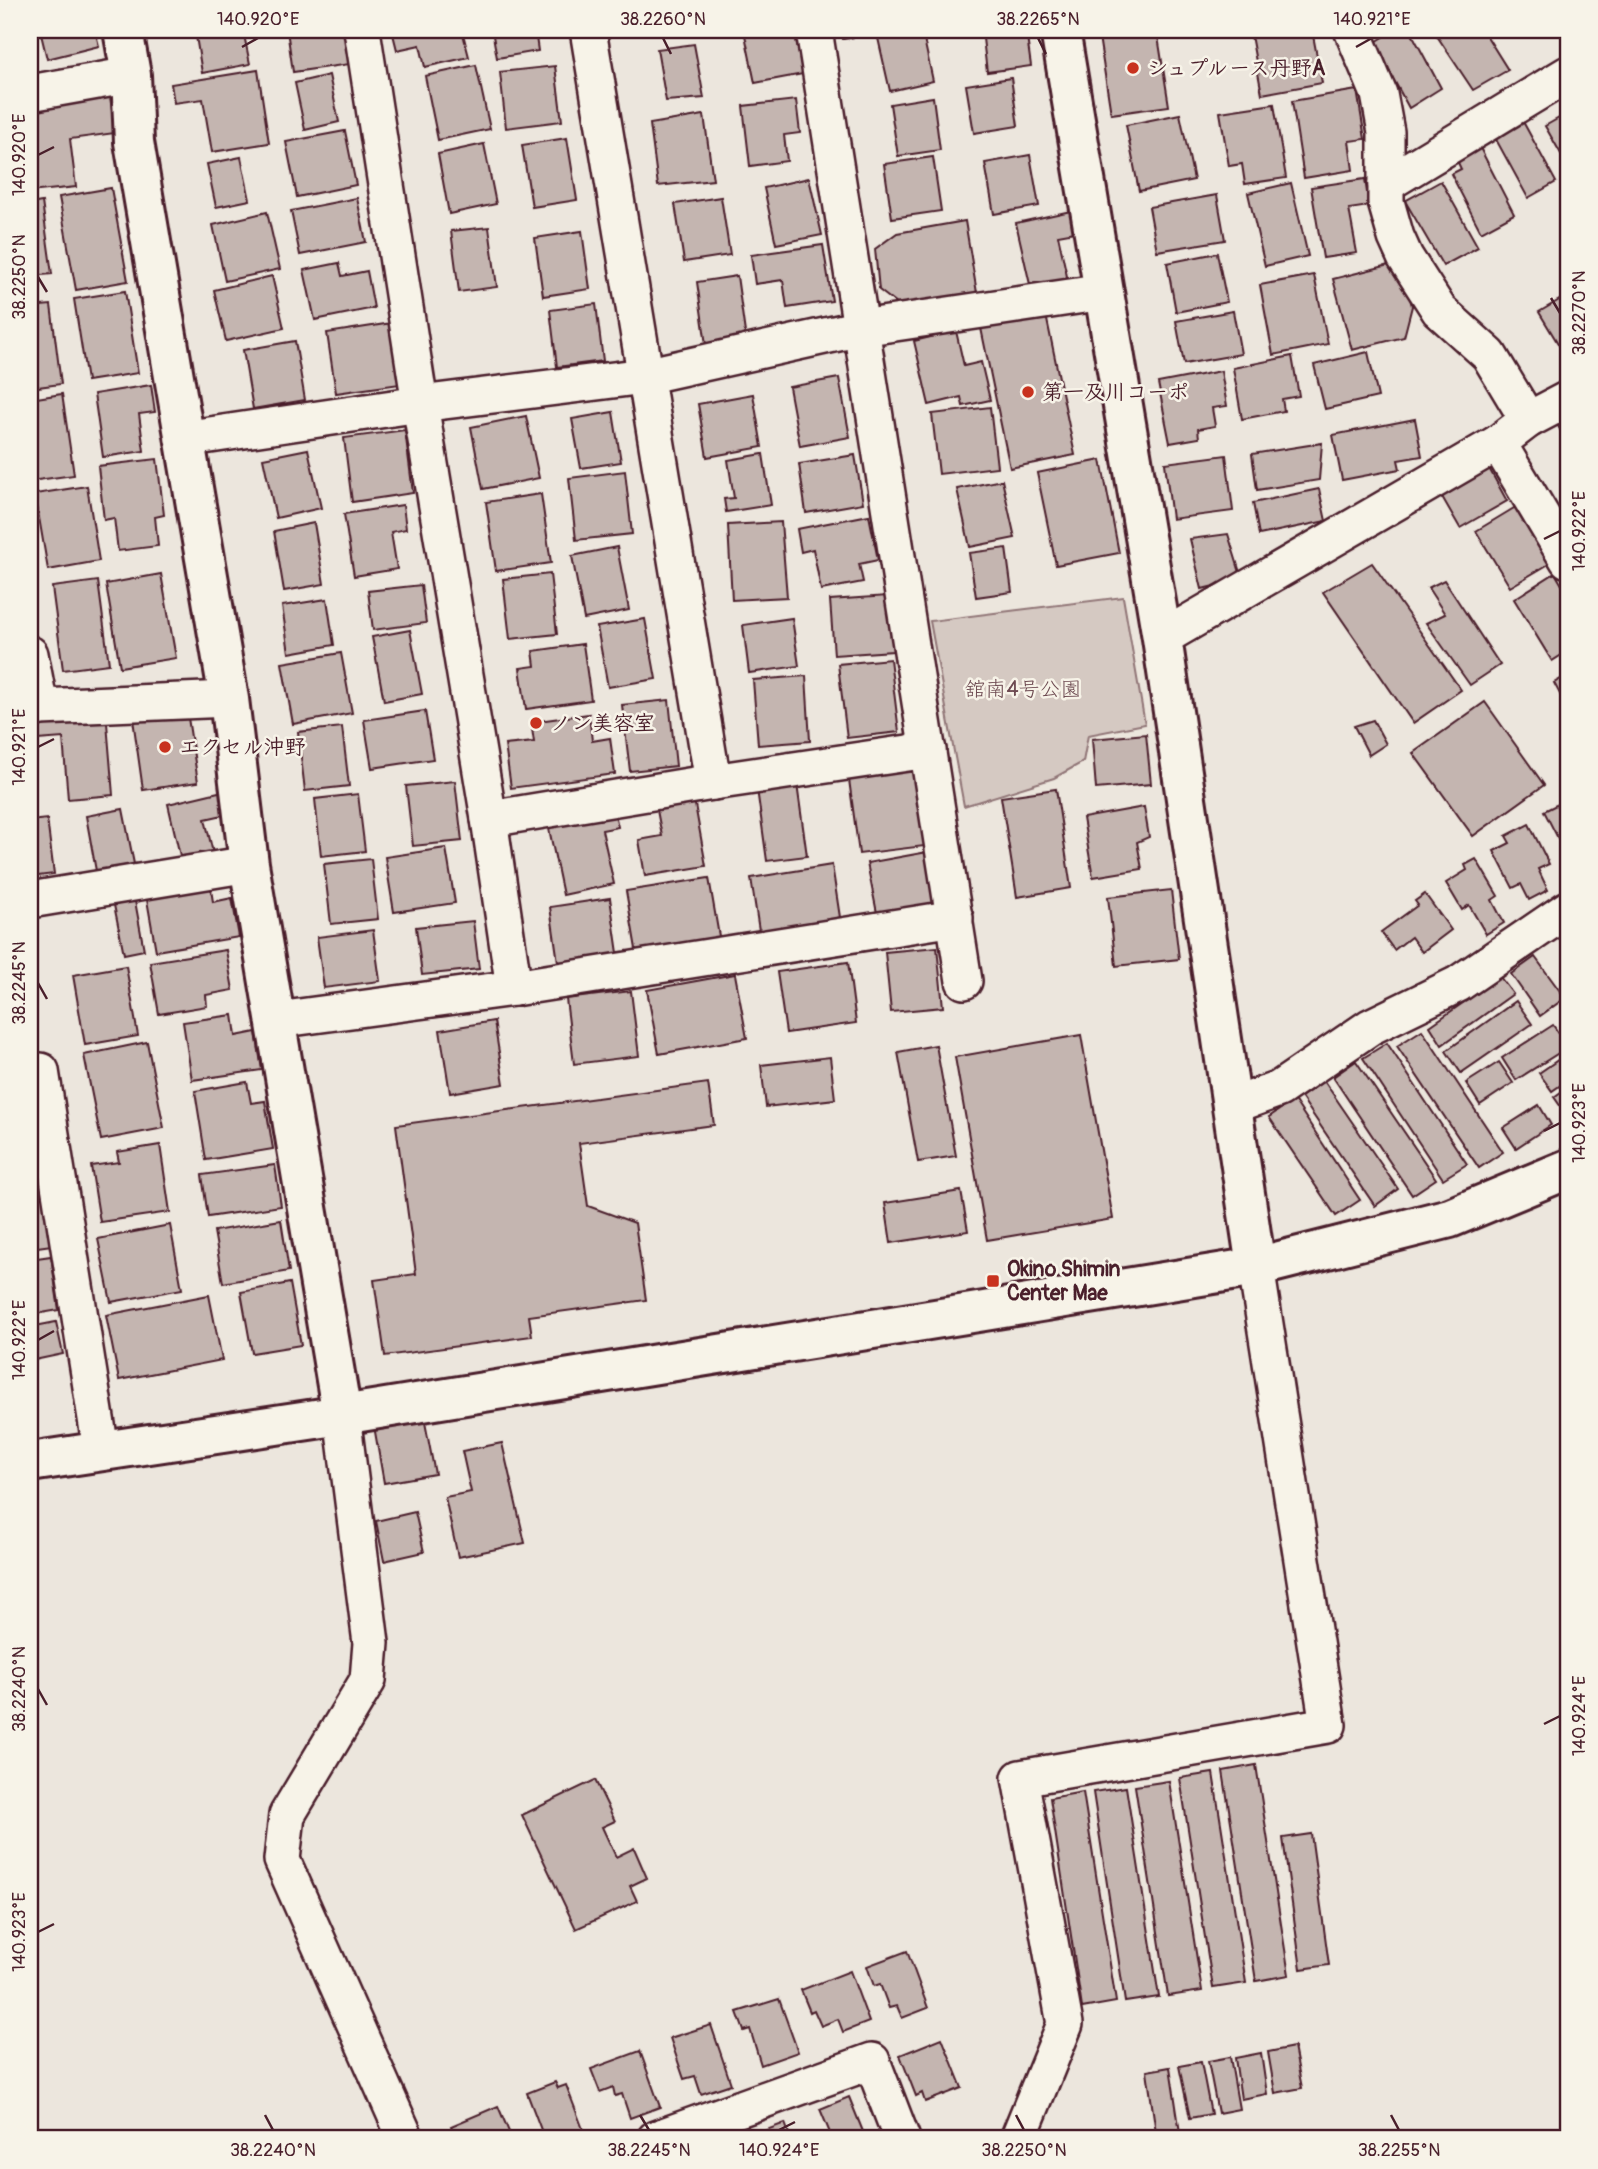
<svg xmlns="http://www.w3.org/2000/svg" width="1598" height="2169" font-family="Pangolin,'Klee One',sans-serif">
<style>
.green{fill:#d5c9c2;stroke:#907476;stroke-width:2}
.building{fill:#c4b5b0;stroke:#4a1f2b;stroke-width:2}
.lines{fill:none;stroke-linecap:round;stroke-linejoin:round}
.minor-casing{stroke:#4a1f2b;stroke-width:40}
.tertiary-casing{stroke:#4a1f2b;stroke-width:44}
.minor{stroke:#f7f3e8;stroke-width:35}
.tertiary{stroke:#f7f3e8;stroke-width:38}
.ticks{fill:none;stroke:#4a1f2b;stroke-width:2.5}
.poi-dot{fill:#c8321e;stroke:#f7f3e8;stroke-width:2.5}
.labels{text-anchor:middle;stroke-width:5;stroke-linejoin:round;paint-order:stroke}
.poi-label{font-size:21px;font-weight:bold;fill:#4a1f2b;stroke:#f7f3e8;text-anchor:start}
.park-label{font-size:21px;fill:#6d4a51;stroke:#f7f3e8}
.neatline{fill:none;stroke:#4a1f2b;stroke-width:2.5}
.ticks-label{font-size:18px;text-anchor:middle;fill:#4a1f2b}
</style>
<rect width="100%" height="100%" fill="#ece6dd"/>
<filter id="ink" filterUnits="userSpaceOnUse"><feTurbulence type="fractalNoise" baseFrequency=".0143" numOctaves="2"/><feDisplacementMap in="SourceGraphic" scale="14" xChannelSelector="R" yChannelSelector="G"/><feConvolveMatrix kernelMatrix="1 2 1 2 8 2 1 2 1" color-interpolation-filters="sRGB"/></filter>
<g filter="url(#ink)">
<path class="green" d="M1123 597 1145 724 1088 735 1083 762 1054 778 964 806 930 621Z"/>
<g class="building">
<path d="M40 30H95L99 46 47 59Z"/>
<path d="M195 30H243L250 64 202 73Z"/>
<path d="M287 30H345L350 64 293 72Z"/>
<path d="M392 30H462L469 57 425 67 420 45 397 50Z"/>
<path d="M492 30H535L538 51 497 58Z"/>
<path d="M744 30H794L803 74 755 83Z"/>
<path d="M841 30H870L872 34 843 39Z"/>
<path d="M922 30 933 81 890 91 878 38Z"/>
<path d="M982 30H1026L1031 66 987 72Z"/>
<path d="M1098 30H1157L1169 106 1111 114Z"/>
<path d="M1250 30H1312L1322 83 1262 94Z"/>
<path d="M1395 30H1410L1441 88 1409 108 1374 43Z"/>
<path d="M1433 30H1483L1508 70 1473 90Z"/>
<path d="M694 44 704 98 666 101 657 49Z"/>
<path d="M476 65 490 129 438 140 425 76Z"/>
<path d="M555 66 562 121 506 128 500 72Z"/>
<path d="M258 70 269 143 212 152 203 99 174 103 171 84Z"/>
<path d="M329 75 339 122 305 130 295 83Z"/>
<path d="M1011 78 1018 126 974 133 966 85Z"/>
<path d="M1357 90 1365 139 1349 141 1353 170 1304 178 1292 101Z"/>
<path d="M110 96 115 133 70 139 76 187 30 192V107Z"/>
<path d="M933 97 940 150 898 156 890 104Z"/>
<path d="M796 100 800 133 784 135 787 161 750 166 743 106Z"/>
<path d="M1274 104 1286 178 1245 184 1242 164 1229 166 1220 112Z"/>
<path d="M1568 113V166L1545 126Z"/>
<path d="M1180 114 1194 180 1139 191 1126 125Z"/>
<path d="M704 115 713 180 658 186 650 124Z"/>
<path d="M1521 118 1556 182 1528 198 1493 134Z"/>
<path d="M345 131 356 185 297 197 286 142Z"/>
<path d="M567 138 577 200 532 207 522 145Z"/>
<path d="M1477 142 1514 214 1481 232 1451 174 1461 169 1454 154Z"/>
<path d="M484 144 496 204 449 214 438 154Z"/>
<path d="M1030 155 1039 206 994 214 985 163Z"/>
<path d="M241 157 250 200 216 207 207 164Z"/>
<path d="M933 157 941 211 892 218 884 164Z"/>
<path d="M809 178 822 235 776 244 764 188Z"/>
<path d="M1365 179 1369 206 1349 209 1357 253 1323 258 1311 187Z"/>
<path d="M1441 181 1478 247 1443 266 1405 201Z"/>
<path d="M1291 183 1308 256 1265 266 1248 193Z"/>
<path d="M111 188 128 281 76 290 59 197Z"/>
<path d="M1217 195 1225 240 1157 251 1149 207Z"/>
<path d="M721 197 730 255 684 262 675 204Z"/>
<path d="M357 198 366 242 300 255 291 211Z"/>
<path d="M42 202 52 274 30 276V204Z"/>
<path d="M1071 211 1075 232 1058 235 1068 281 1031 289 1016 223Z"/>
<path d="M267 212 280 269 225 281 213 225Z"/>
<path d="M965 221 978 299 906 311 879 290 875 249 897 233Z"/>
<path d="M489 227 497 287 459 292 451 231Z"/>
<path d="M582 231 590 289 543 296 535 238Z"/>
<path d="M823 245 832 301 787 308 783 280 755 284 751 255Z"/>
<path d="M1217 253 1227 302 1176 312 1167 263Z"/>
<path d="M1401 262 1412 306 1404 337 1352 350 1333 279Z"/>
<path d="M339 263 342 276 367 271 374 308 315 320 304 270Z"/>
<path d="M1314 275 1328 344 1273 355 1260 285Z"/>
<path d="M272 276 284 328 226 341 214 290Z"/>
<path d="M737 276 746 340 706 345 697 282Z"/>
<path d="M125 291 138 373 87 381 74 299Z"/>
<path d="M1568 295V354L1565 355 1539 312Z"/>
<path d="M596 304 603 361 557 367 550 310Z"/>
<path d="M51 305 61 384 30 388V307Z"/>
<path d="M1233 311 1241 354 1184 364 1176 321Z"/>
<path d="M1046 315 1075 455 1010 468 981 328Z"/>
<path d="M392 323 400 384 336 393 327 333Z"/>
<path d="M956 331 964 366 981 362 990 400 963 406 961 397 929 405 914 341Z"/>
<path d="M295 341 305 400 253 409 243 350Z"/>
<path d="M1368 352 1378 397 1325 409 1314 365Z"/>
<path d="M1292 356 1299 396 1282 399 1284 411 1242 419 1233 368Z"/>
<path d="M1221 371 1227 406 1212 408 1215 426 1198 429 1199 438 1170 443 1158 383Z"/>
<path d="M839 378 850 437 800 446 789 387Z"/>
<path d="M151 385 155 412 139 414 144 451 103 457 94 394Z"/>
<path d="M62 394 74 475 30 481V399Z"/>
<path d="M753 394 762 447 707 457 698 404Z"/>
<path d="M1568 406V444L1552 415Z"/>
<path d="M990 407 997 467 939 474 932 414Z"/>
<path d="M613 412 621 462 581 468 572 419Z"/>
<path d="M526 416 539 478 483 489 471 427Z"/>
<path d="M1415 419 1422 456 1398 460 1400 469 1342 480 1333 435Z"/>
<path d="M405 430 413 493 352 502 344 438Z"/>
<path d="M1322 443 1319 480 1257 490 1252 454Z"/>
<path d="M308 449 321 508 276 518 263 458Z"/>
<path d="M763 454 771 505 726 512 724 499 734 498 728 460Z"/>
<path d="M855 455 863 503 806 513 799 464Z"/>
<path d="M1226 455 1233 511 1172 519 1165 463Z"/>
<path d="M157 459 164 515 155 517 158 546 118 551 114 518 104 520 98 466Z"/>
<path d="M1101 460 1119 553 1056 565 1037 473Z"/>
<path d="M1485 461 1507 501 1460 528 1437 488Z"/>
<path d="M625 471 632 534 576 540 569 478Z"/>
<path d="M1002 480 1015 538 970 547 957 489Z"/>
<path d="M87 486 99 561 48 570 35 494Z"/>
<path d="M1319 489 1326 521 1259 535 1253 503Z"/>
<path d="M541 494 551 563 496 571 486 502Z"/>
<path d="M403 505 406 529 391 532 397 569 354 576 344 514Z"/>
<path d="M1519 505 1554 561 1510 587 1476 531Z"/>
<path d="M869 515 878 560 859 564 863 582 821 590 813 549 801 552 797 529Z"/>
<path d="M781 522 787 597 732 600 728 525Z"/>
<path d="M314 523 324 584 284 591 274 531Z"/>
<path d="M1228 534 1242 579 1202 589 1190 539Z"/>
<path d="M617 547 629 610 584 619 572 556Z"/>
<path d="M1006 548 1012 592 976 597 969 553Z"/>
<path d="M1372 563 1461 690 1413 723 1323 592Z"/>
<path d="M1555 573 1568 595V651L1552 661 1514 599Z"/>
<path d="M161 574 176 658 120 667 106 584Z"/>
<path d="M550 574 557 634 510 639 503 579Z"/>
<path d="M1444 580 1500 665 1470 685 1426 623 1445 614 1428 588Z"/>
<path d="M98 581 109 664 63 670 52 587Z"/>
<path d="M421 585 426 623 373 630 368 591Z"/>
<path d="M888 596 893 651 834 655 830 600Z"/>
<path d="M327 599 334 645 289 653 282 606Z"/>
<path d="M792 618 799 666 749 673 743 625Z"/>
<path d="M645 619 656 679 608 687 597 627Z"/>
<path d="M410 630 422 694 384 701 372 637Z"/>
<path d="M583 644 591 700 526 709 520 668 535 666 533 651Z"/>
<path d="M341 653 352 713 293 724 282 663Z"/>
<path d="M890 659 899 732 847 738 838 664Z"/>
<path d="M1568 675V709L1554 683Z"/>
<path d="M806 676 810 741 758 745 753 680Z"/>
<path d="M669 700 676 766 630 771 622 705Z"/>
<path d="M1485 702 1544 785 1473 836 1413 753Z"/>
<path d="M186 705 198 782 143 790 132 712Z"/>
<path d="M106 711 113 795 68 799 63 738 38 740 36 717Z"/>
<path d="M425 711 433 759 372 768 364 720Z"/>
<path d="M589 714 592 741 610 738 615 774 511 788 505 745 534 742 531 722Z"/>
<path d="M1373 720 1386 744 1369 755 1354 726Z"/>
<path d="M342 727 349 786 305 791 298 732Z"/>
<path d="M1146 734 1151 784 1096 789 1092 739Z"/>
<path d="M908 764 926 792 933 845 859 854 848 772Z"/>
<path d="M455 781 462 841 413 846 406 786Z"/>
<path d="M797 784 807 856 767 861 757 789Z"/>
<path d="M1056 789 1071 888 1017 897 1001 797Z"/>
<path d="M227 790 232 813 205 819 213 853 181 860 168 804Z"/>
<path d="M358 794 365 851 321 856 315 799Z"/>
<path d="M694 799 706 866 645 876 639 840 662 836 656 805Z"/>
<path d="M1568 799V853L1566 854 1544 811Z"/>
<path d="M613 805 618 827 602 830 614 884 563 895 547 819Z"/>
<path d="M1144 807 1149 837 1137 842 1142 869 1093 877 1083 818Z"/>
<path d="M123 809 134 864 96 871 86 816Z"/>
<path d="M47 819 54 874 30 877V821Z"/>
<path d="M1529 824 1549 864 1538 869 1548 890 1529 900 1521 884 1513 888 1494 851 1510 843 1506 836Z"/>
<path d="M446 848 455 903 394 912 385 857Z"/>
<path d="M933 851 942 906 878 918 867 863Z"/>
<path d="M371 859 378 919 331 924 324 864Z"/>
<path d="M1476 859 1498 896 1492 900 1504 923 1486 934 1469 905 1462 910 1446 883 1467 870 1465 865Z"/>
<path d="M832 865 841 924 760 937 751 878Z"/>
<path d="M709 878 720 942 637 955 626 891Z"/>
<path d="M210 883 213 902 232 898 239 937 156 951 146 894Z"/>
<path d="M1171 890 1179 959 1116 966 1108 897Z"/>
<path d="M1425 894 1451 930 1422 952 1411 937 1394 950 1381 932 1418 905 1415 901Z"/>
<path d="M610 898 619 960 559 969 550 907Z"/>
<path d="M135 901 144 950 124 954 114 905Z"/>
<path d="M473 921 479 969 422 975 416 927Z"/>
<path d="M373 930 380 981 324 988 317 937Z"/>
<path d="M937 947 943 1007 891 1012 885 952Z"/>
<path d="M226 950 233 990 206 995 207 1006 159 1014 150 962Z"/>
<path d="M1535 957 1565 998 1540 1016 1511 974Z"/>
<path d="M848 962 856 1023 786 1033 777 972Z"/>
<path d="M126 966 138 1036 85 1045 73 975Z"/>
<path d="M735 974 747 1038 659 1054 647 990Z"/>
<path d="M1500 977 1513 994 1442 1045 1430 1026Z"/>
<path d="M631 991 639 1056 574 1064 566 999Z"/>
<path d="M1516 1001 1532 1024 1461 1073 1446 1051Z"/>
<path d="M30 1009 37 1052 30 1053Z"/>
<path d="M233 1015 236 1036 256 1032 262 1070 192 1080 183 1022Z"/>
<path d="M494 1021 504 1084 450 1093 440 1030Z"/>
<path d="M1553 1025 1568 1047 1516 1080 1502 1058Z"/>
<path d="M1422 1030 1503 1152 1479 1168 1397 1046Z"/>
<path d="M1081 1035 1113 1219 987 1240 955 1057Z"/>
<path d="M147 1042 164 1128 101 1140 84 1055Z"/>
<path d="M1387 1043 1467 1164 1443 1179 1363 1058Z"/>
<path d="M936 1045 956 1156 918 1162 898 1052Z"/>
<path d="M1568 1053V1080L1552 1091 1539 1073Z"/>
<path d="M830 1057 835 1099 766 1107 761 1065Z"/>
<path d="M1356 1061 1436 1179 1412 1195 1333 1077Z"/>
<path d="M1499 1062 1513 1083 1480 1105 1466 1083Z"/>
<path d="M1324 1081 1398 1189 1375 1206 1301 1097Z"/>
<path d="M247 1082 251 1103 265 1101 273 1149 206 1160 195 1091Z"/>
<path d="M708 1083 714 1125 579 1143 588 1206 635 1223 646 1300 529 1316 532 1336 385 1356 374 1280 416 1274 396 1125Z"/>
<path d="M1568 1087V1117L1554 1097Z"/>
<path d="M1294 1100 1360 1200 1336 1216 1269 1117Z"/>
<path d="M30 1101 46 1177 30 1179Z"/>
<path d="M1539 1105 1551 1125 1516 1148 1503 1128Z"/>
<path d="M160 1145 170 1212 100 1222 91 1166 119 1162 117 1152Z"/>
<path d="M275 1165 281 1206 208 1217 202 1175Z"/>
<path d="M44 1186 52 1245 30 1248V1187Z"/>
<path d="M961 1191 968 1231 891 1243 885 1203Z"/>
<path d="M281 1220 289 1271 223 1283 214 1231Z"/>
<path d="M170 1225 182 1289 111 1302 98 1239Z"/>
<path d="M51 1256 59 1310 30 1315V1259Z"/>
<path d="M290 1283 301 1345 252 1353 241 1292Z"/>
<path d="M209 1295 222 1360 119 1380 106 1315Z"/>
<path d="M56 1322 63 1354 30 1361V1327Z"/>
<path d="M424 1417 435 1474 384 1483 374 1426Z"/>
<path d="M502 1443 525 1543 458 1557 445 1497 471 1492 462 1451Z"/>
<path d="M415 1512 424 1552 384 1561 376 1521Z"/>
<path d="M1256 1765 1289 1975 1256 1981 1223 1771Z"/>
<path d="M1213 1773 1246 1983 1213 1988 1180 1778Z"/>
<path d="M595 1780 615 1821 602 1827 616 1857 634 1848 647 1878 630 1886 637 1901 576 1929 522 1815Z"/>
<path d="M1169 1781 1202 1991 1168 1996 1135 1786Z"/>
<path d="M1126 1787 1159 1997 1125 2002 1093 1792Z"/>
<path d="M1083 1792 1116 2002 1082 2008 1050 1798Z"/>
<path d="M1311 1834 1329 1965 1301 1969 1283 1838Z"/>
<path d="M907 1951 928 2008 902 2018 897 2006 889 2008 880 1984 874 1986 867 1966Z"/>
<path d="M850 1971 869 2022 843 2032 838 2019 821 2026 814 2010 810 2012 801 1990Z"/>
<path d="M779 1999 798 2052 761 2065 750 2029 744 2031 737 2012Z"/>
<path d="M711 2025 731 2084 701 2094 695 2076 684 2079 670 2038Z"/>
<path d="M942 2038 962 2088 925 2102 922 2093 916 2096 900 2055Z"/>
<path d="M1294 2047 1302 2088 1275 2093 1268 2052Z"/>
<path d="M640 2051 660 2107 630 2118 622 2094 615 2096 613 2087 600 2092 591 2069Z"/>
<path d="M1261 2053 1267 2094 1241 2099 1235 2058Z"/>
<path d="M1230 2057 1239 2109 1218 2113 1208 2061Z"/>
<path d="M1201 2062 1211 2114 1190 2118 1179 2066Z"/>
<path d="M1170 2067 1181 2139H1157L1147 2071Z"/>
<path d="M555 2082 558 2088 566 2085 586 2137 556 2139 553 2132 543 2135 527 2093Z"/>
<path d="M849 2097 866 2139H818L830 2133 820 2109Z"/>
<path d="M498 2106 512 2139H457L451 2126Z"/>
<path d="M785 2123 791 2139H749L748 2137Z"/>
</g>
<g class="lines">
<defs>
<g id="minor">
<path d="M362 30 420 404 489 819 514 988"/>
<path d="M588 30 713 782"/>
<path d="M814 30 964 981"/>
<path d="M1352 30 1379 94 1386 132V202L1396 237 1405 257 1439 310 1489 355 1528 420"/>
<path d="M30 93 131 75"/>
<path d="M1386 184 1568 74"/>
<path d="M183 439 420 404 645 376 861 328 1104 292"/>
<path d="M1498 443 1568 560"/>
<path d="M1162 638 1498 443 1528 420 1568 399"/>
<path d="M30 654 40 707"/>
<path d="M30 710 40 707 229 699"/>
<path d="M489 819 713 782 928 750"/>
<path d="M30 900 249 864"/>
<path d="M277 1020 514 988 955 918"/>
<path d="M30 1073 41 1071 101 1450"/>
<path d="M1232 1106 1279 1089 1370 1027 1458 984 1568 909"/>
<path d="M342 1415 371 1643 368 1680 287 1815 282 1860 406 2139"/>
<path d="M655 2139 872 2061 902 2139"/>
<path d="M1018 2139 1065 2024 1020 1778 1328 1725 1256 1267"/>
</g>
<g id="tertiary">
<path d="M123 30 131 75 134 142 229 699 249 864 342 1415"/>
<path d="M1060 30 1162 638 1256 1267"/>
<path d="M30 1462 342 1415 1256 1267 1450 1218 1568 1169"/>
</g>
</defs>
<use href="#minor" class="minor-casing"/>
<use href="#tertiary" class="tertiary-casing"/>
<use href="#minor" class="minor"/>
<use href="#tertiary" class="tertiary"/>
</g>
</g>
<path class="ticks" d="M663 38 671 54M1038 38 1046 54M242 47 258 38M1356 47 1372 38M38 155 54 147M38 277 47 292M1551 298 1560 313M1544 539 1560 531M38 747 54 739M38 983 47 999M1544 1131 1560 1123M38 1340 54 1331M38 1689 47 1705M1544 1724 1560 1716M38 1932 54 1924M265 2115 273 2130M640 2115 649 2130M1016 2115 1024 2130M1391 2115 1399 2130M779 2130 795 2122"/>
<g class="poi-dot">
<circle cx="1133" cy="68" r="7"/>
<circle cx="1028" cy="392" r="7"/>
<circle cx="536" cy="723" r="7"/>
<circle cx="165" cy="747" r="7"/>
<rect x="986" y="1274" width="14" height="14" rx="3.5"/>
</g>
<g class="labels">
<g class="poi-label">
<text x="1147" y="75">シュプルース丹野A</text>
<text x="1042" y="399">第一及川コーポ</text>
<text x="550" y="730">ノン美容室</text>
<text x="179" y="754">エクセル沖野</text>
<text x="1007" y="1276">Okino Shimin<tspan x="1007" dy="24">Center Mae</tspan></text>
</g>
<g class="park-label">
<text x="1023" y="696">舘南4号公園</text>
</g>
</g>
<rect width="1598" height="2169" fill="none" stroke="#f7f3e8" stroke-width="77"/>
<rect x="38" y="38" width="1522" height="2092" class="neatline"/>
<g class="ticks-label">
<text x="258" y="25">140.920°E</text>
<text x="663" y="25">38.2260°N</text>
<text x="1038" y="25">38.2265°N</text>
<text x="1372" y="25">140.921°E</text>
<text transform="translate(19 155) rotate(-90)" y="6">140.920°E</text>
<text transform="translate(19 277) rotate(-90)" y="6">38.2250°N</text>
<text transform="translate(1579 313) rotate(-90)" y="6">38.2270°N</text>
<text transform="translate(1579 531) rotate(-90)" y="6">140.922°E</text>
<text transform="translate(19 747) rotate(-90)" y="6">140.921°E</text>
<text transform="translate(19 983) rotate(-90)" y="6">38.2245°N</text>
<text transform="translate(1579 1123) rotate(-90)" y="6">140.923°E</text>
<text transform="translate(19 1340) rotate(-90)" y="6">140.922°E</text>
<text transform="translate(19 1689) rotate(-90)" y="6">38.2240°N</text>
<text transform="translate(1579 1716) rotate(-90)" y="6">140.924°E</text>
<text transform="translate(19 1932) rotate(-90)" y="6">140.923°E</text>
<text x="273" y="2156">38.2240°N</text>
<text x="649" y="2156">38.2245°N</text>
<text x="779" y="2156">140.924°E</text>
<text x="1024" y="2156">38.2250°N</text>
<text x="1399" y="2156">38.2255°N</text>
</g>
</svg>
